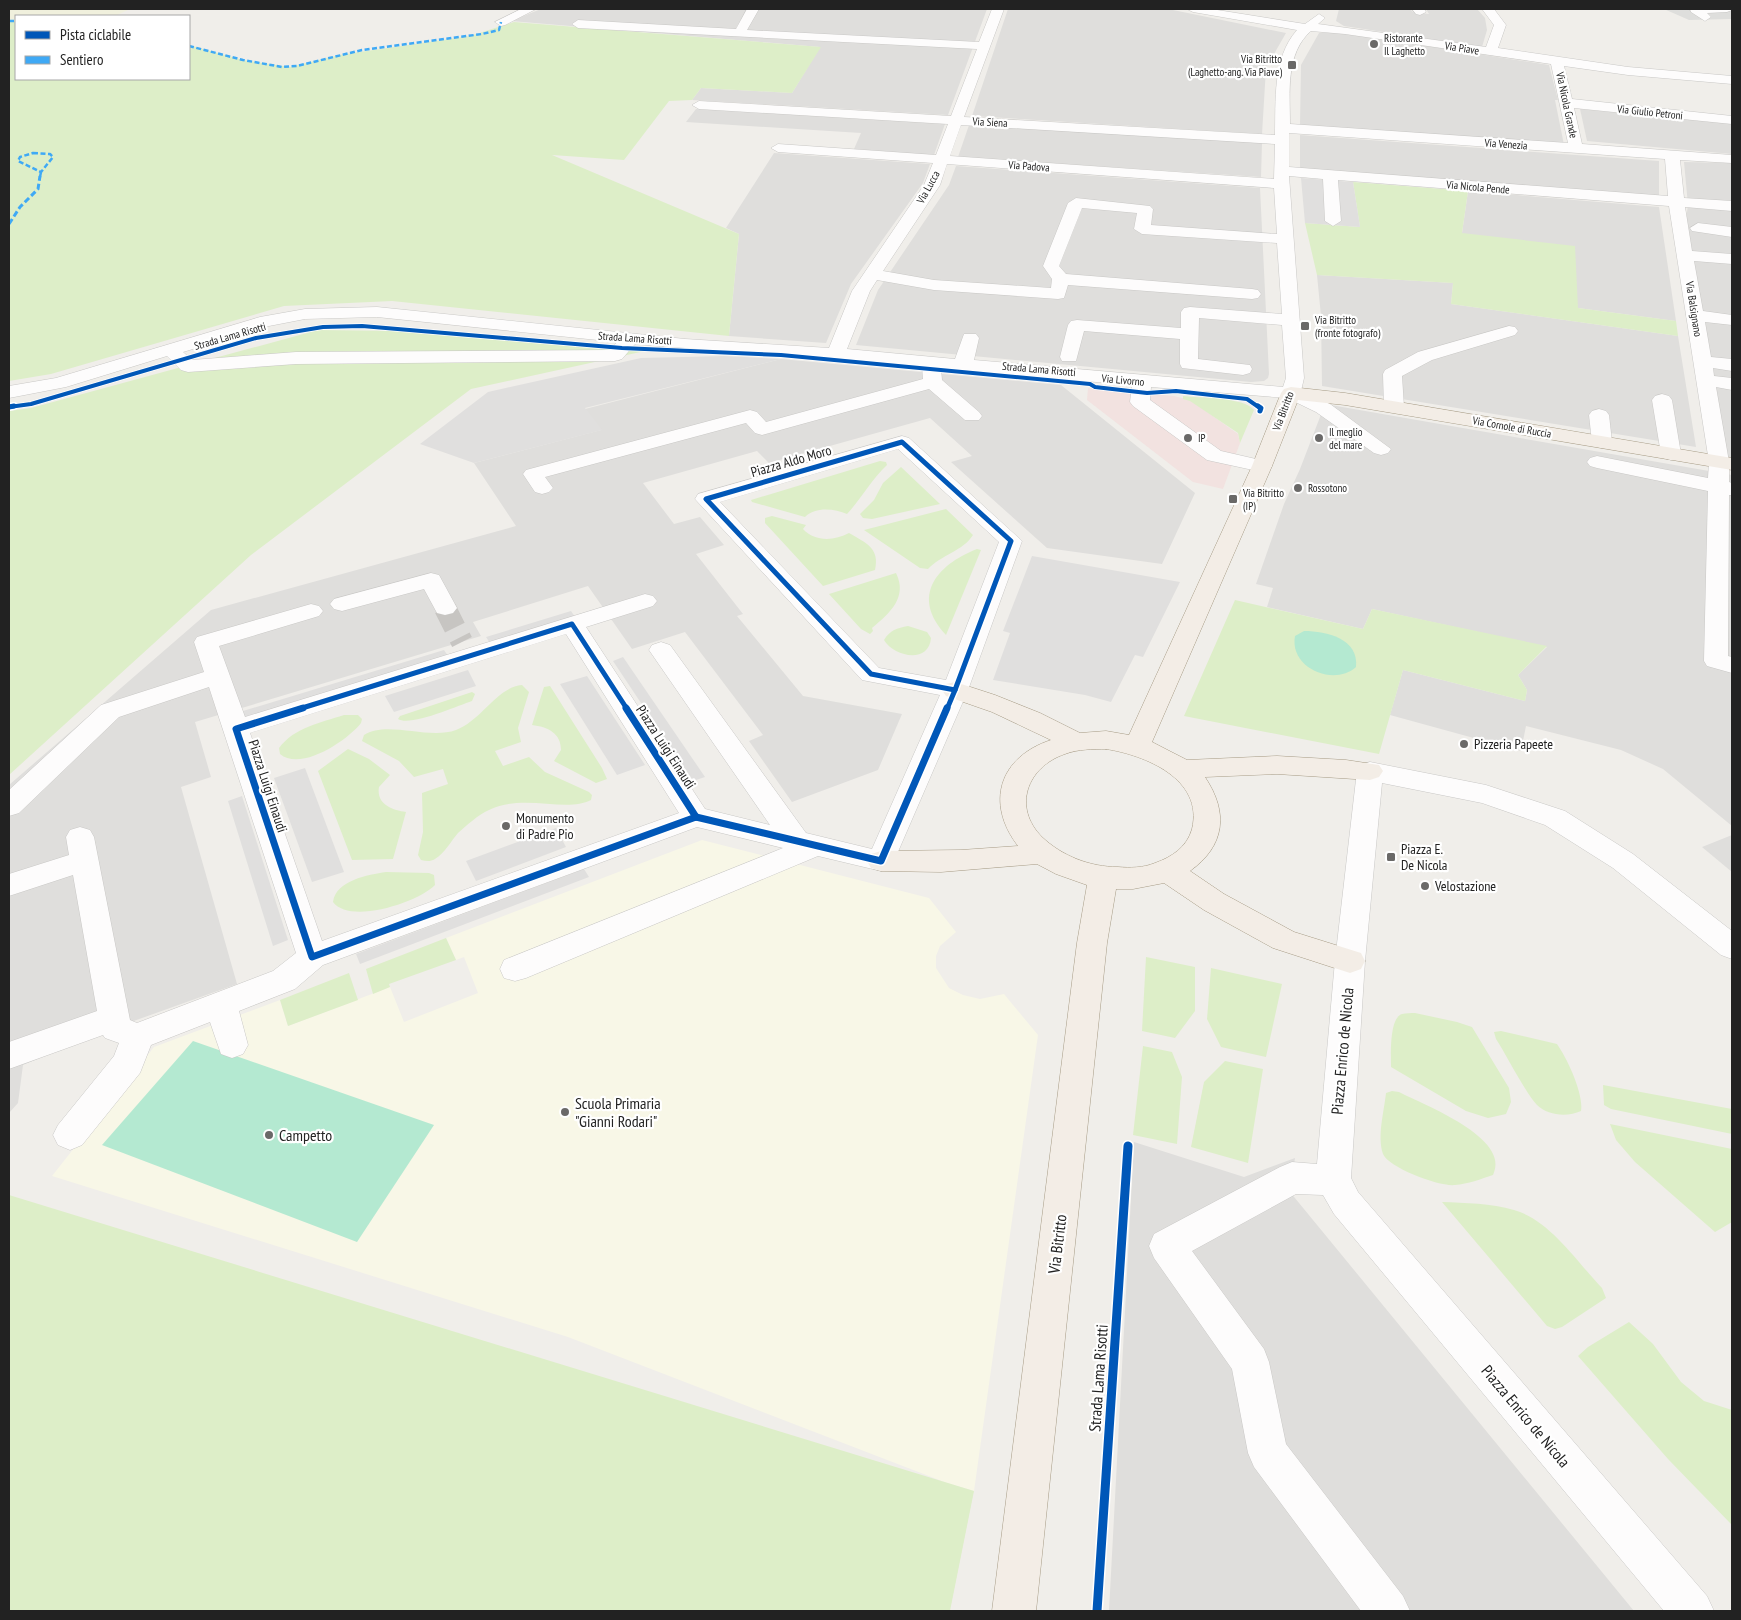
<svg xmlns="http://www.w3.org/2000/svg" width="1741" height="1620" font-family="'PT Sans Narrow',sans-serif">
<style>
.residential{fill:#dfdedc}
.commercial{fill:#f2e2e0}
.education{fill:#f8f7e7}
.religious{fill:#dededc}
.farmland{fill:#f0f0dd}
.grass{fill:#ddeec8}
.pitch{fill:#b4e9d1}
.parking{fill:#e0dfde}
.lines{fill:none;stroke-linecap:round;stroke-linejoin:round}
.minor-tunnel{stroke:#c7c5c2;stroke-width:22;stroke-dasharray:22 11;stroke-linecap:butt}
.minor-casing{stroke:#c9c8c6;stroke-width:1}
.major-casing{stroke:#a79c86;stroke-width:1}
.minor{fill:#fdfcfc;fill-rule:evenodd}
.major{fill:#f3ede6;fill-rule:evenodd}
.quiet-far1{stroke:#3fa9f5;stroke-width:2.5;stroke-dasharray:5 2.5;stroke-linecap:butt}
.quiet{stroke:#3fa9f5;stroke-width:3;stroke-dasharray:6 3;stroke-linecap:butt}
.cycleway-far3-casing{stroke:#fff;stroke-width:5.5}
.cycleway-far2-casing{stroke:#fff;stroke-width:8}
.cycleway-far1-casing{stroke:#fff;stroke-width:10}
.cycleway-casing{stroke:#fff;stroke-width:12}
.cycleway-far3{stroke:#0057b8;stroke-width:4}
.cycleway-far2{stroke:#0057b8;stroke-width:5}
.cycleway-far1{stroke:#0057b8;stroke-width:7}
.cycleway{stroke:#0057b8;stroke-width:9}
.poi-dot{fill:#6a6968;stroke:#fff;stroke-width:2}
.labels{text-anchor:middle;stroke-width:4.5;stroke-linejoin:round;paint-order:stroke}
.far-poi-label{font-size:11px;fill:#222;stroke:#fff;text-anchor:start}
.far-street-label{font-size:11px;fill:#222;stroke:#fff}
.street-label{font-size:14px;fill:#222;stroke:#fff}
.poi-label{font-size:14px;fill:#222;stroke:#fff;text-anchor:start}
.near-street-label{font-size:16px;fill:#222;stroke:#fff}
.near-poi-label{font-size:16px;fill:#222;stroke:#fff;text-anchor:start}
</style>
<rect width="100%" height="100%" fill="#f0eeea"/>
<g class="residential">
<path d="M541 9H987L948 115 692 100 701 88 792 93 820 47 511 21Z"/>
<path d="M1008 9H1168L1286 33 1266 68 1262 134 972 116Z"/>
<path d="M1339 9H1410L1413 12 1429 14 1426 9H1477L1485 18 1487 30 1482 47 1344 26 1336 21Z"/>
<path d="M1338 32 1549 65 1558 100H1555L1564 145 1300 125 1301 65 1319 33Z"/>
<path d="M696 109 945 124 934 155 854 149 861 133 686 122Z"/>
<path d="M1580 109 1732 124V154L1587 141Z"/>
<path d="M969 125 1262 143 1261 177 958 157Z"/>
<path d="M1300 135 1659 161V196L1300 168Z"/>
<path d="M774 153 930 164 923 183 851 284 826 343 729 336 739 234 726 228Z"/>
<path d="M1684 162 1732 163V465L1719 462 1683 241 1688 205Z"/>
<path d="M956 166 1260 188 1269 374 1268 378 1264 381 1251 382 856 345 878 290 949 185Z"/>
<path d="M1468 191 1659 207 1676 321 1578 308 1462 233Z"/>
<path d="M1317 275 1453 283 1451 304 1678 336 1696 447 1322 386 1321 316Z"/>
<path d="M781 359 1061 385 1195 493 1162 564 1047 548 951 462 972 456 930 418 769 463 757 451 643 483 674 524 700 517 724 545 696 554 743 614 737 616 803 696 902 714 878 770 792 802 749 741 763 735 685 632 632 649 588 586 473 622 481 636 195 722 211 777 181 787 237 984 89 1037 23 1065 18 1103 9 1113V785L211 610 516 526 474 463 601 430 585 409Z"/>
<path d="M1325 404 1732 475V826L1663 769 1621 750 1526 726 1521 751 1390 715 1403 670 1525 701 1527 690 1518 675 1547 647 1372 609 1363 629 1267 607 1273 588 1256 584 1284 504 1300 469Z"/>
<path d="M1732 835V872L1702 847Z"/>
<path d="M1134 1142 1244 1177 1295 1158 1290 1192 1634 1611H1109Z"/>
</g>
<path class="commercial" d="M1088 388 1174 396 1190 400 1238 434 1240 443 1223 489 1193 482 1087 400Z"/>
<path class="education" d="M702 840 929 898 956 932 940 946 936 956V968L949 988 963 995 980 999 1004 994 1038 1035 974 1491 947 1483 568 1337 52 1176 154 1047 280 1000 288 1026 390 987 404 1022 478 993 464 957 456 960 446 938Z"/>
<path class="religious" d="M1664 9H1732V19L1689 20Z"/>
<path class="farmland" d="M9 9H130L115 16H16V21H9Z"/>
<g class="grass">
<path d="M9 21H16V79H189V45L243 60 290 67 339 55 470 36 514 22 821 47 792 93 701 88 692 100 669 101 624 160 552 155 739 234 729 336 392 301 284 306 51 374 9 381Z"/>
<path d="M1353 182 1468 191 1462 233 1575 246 1578 308 1676 321 1678 336 1451 304 1453 283 1317 275 1305 223 1360 227Z"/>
<path d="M318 330 397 331 645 351 471 389 251 555 9 775V411L31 408Z"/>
<path d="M1183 396C1200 398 1244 397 1254 410L1240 443 1238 433 1190 401 1183 399Z"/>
<path d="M880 461 886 462 887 465C871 480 862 498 847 514 835 509 816 506 805 517L752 502 751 500Z"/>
<path d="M901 467 940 504 872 519 863 518 860 514 874 500 883 483Z"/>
<path d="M946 509 973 535C963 551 941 555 928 569L920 568 864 530Z"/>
<path d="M772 516 806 525 803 529C815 542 834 541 849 533 866 543 880 548 875 570L823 586 765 523V518Z"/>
<path d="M977 549 981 550 946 635C910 597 936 565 977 549Z"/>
<path d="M896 573C908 597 890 613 872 628L873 631 870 634 861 629 829 594Z"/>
<path d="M1235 600 1363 629 1372 609 1547 646 1518 675 1527 690 1525 701 1403 670 1379 754 1184 716Z"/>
<path d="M908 626 927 632 931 638C929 664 894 657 884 640 890 630 897 628 908 626Z"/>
<path d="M522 685 529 692 518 728 521 742 495 751 503 766 529 757 545 772 589 792 592 795 591 800C566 813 523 793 489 810 478 815 467 825 458 833 451 841 445 853 435 859 430 862 426 861 421 860L418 855 423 832 422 793 448 784 443 769 414 777 399 761 362 741 364 735C387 720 428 740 456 730 482 720 497 687 522 685Z"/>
<path d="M550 686 602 768 607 779 596 783 554 761 561 750C561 733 548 727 532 725L544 687Z"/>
<path d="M472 692 475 694 472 701C457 706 410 727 398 719L400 716Z"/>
<path d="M344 715H358L362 719 361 723C348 740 301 772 280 754L279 748C295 727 320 723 344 715Z"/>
<path d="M348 749 369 759 390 775 379 787C376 804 392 810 406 812L393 859 352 860 318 771Z"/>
<path d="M386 872 429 873 434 875 435 885C419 902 350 925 333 902 336 880 368 875 386 872Z"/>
<path d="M446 938 456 960 389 984 390 987 373 994 366 969Z"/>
<path d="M1146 957 1195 967V1011L1175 1038 1142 1031Z"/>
<path d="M1211 968 1282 984 1266 1057 1221 1047 1207 1019Z"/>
<path d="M349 973 358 1000 288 1026 280 1000Z"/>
<path d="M1415 1013 1457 1022 1472 1027 1509 1088 1511 1102 1506 1114 1488 1118 1466 1111 1391 1067C1391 1056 1389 1018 1402 1014 1406 1013 1411 1013 1415 1013Z"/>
<path d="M1501 1031 1557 1044C1567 1058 1584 1094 1581 1111 1568 1117 1548 1116 1537 1105 1525 1092 1507 1056 1496 1039L1494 1032Z"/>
<path d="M1143 1046 1172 1052 1182 1077 1177 1144 1133 1135Z"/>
<path d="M1225 1061 1263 1069 1248 1163 1191 1147 1204 1082Z"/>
<path d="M1603 1085 1732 1109V1134L1611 1109 1604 1105Z"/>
<path d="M1392 1091 1399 1092C1424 1105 1512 1138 1493 1175 1481 1179 1468 1184 1455 1185 1440 1187 1389 1168 1383 1154 1377 1136 1384 1112 1386 1093Z"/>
<path d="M1610 1124 1732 1149V1222L1715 1232 1635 1162 1616 1140Z"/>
<path d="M9 1195 974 1491 950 1611H9Z"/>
<path d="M1442 1202C1465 1203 1491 1203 1514 1210 1550 1220 1577 1262 1602 1288L1606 1298 1562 1327 1555 1329 1547 1326Z"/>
<path d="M1629 1322 1653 1344 1681 1382 1704 1401 1732 1410V1525L1668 1459 1578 1356 1588 1347Z"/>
</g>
<g class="pitch">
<path d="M1304 631C1327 631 1359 639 1356 667 1334 687 1289 668 1295 636Z"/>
<path d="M193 1041 434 1125 357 1242 102 1145Z"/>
</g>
<g class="parking">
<path d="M1301 178 1353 182 1360 227 1305 223Z"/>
<path d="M724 356 781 359 585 408 602 430 474 463 420 444 488 392 641 358Z"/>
<path d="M1032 556 1180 582 1143 657 1135 655 1111 702 1085 695 993 680 1010 633 1003 631Z"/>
<path d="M571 611 575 617 490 643 486 637Z"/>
<path d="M444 650 448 656 245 718 243 711Z"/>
<path d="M623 657 705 777 693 781 613 661Z"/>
<path d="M468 670 476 686 394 712 385 696Z"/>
<path d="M587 676 645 765 617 775 560 684Z"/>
<path d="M305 768 344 872 312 882 274 778Z"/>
<path d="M242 796 288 940 273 946 228 801Z"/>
<path d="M556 828 566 847 476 881 466 861Z"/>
<path d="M584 869 589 877 360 964 356 954Z"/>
</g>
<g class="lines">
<path class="minor-tunnel" d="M445 608 462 642"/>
<defs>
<g id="minor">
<path d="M521 9H536L505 25 501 26 495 22Z"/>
<path d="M747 9H759L747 30 979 42 992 9H1004L964 117 1275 135C1276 102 1272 58 1297 30L1193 12 1187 9H1211L1305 24 1319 14 1325 18 1318 24 1486 47 1494 25 1482 9H1494L1506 25 1498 48 1628 67 1732 76V84L1628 75 1564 66 1572 99 1732 116V124L1574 108 1582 144 1732 155V163L1680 160 1684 198 1732 201V211L1685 207 1692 251 1732 254V264L1694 261 1703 311 1732 315V325L1705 322 1711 357 1732 359V371L1713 368 1714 376 1732 378V390L1716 387 1729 462V482L1732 483V495H1729L1728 656 1732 657V673L1707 666 1704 661 1708 491 1597 468 1590 466 1587 462 1590 458 1597 456 1708 478 1709 462 1669 206 1338 180 1341 221 1333 226 1325 221 1323 179 1289 176 1304 378 1301 391 1330 404 1391 449 1388 453 1381 455 1374 453 1316 412 1287 398 1151 387 1150 400 1221 451 1269 462 1272 466 1269 470 1262 472 1207 460 1133 406 1130 402 1132 385 941 369 942 380 979 412 982 416 979 420H965L929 389 762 435 755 433 746 423 545 477 553 488 549 492 542 494 535 492 523 474 526 470 750 410 757 412 766 422 923 379 922 367 635 344 622 359 615 361 296 364 188 372 181 370 167 356 66 387 9 398V386L56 378 260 317 305 309 377 307 685 339 829 348 852 291 924 185 933 163 778 152 771 148 778 144 936 155 948 124 699 109 692 105 699 101 951 116 977 49 578 28 572 24 578 20 736 29ZM1311 31 1345 34 1551 64 1568 143 1290 124C1290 94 1285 53 1311 31ZM961 125 1275 144 1274 179 950 156ZM1289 133 1665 159 1668 196 1289 167ZM947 164 1274 188 1277 234 1151 225 1153 209 1150 206 1076 198 1068 203 1043 266 1052 279 1051 288 934 280 883 271 940 185ZM1082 208 1137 213 1134 229 1142 234 1277 243 1282 314 1190 307 1184 308 1181 312V328L1077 320 1071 321 1068 325 1060 357 1062 361H1076L1084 331 1180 339V364L1182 368 1243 375 1250 373 1252 369 1250 365 1198 359 1199 318 1282 325 1286 378 1283 387 974 360 979 338 976 334H964L955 359 847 349 870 291 877 280 934 290 1058 299 1064 298 1068 285 1252 299 1258 298 1261 294 1258 290 1252 289 1066 274 1059 266ZM377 317 617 342 610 350 296 352 192 360 183 352 269 326 305 319Z"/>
<path d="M1412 9H1424L1426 12 1420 15 1416 14Z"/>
<path d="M1690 9H1732V10L1727 12 1707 13 1711 17 1705 21 1691 12Z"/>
<path d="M1698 223 1732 227V237L1692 231 1690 228Z"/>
<path d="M1509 326 1515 327 1518 331 1515 335 1432 360 1402 376 1404 407 1401 411H1387L1384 407 1383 374 1385 370 1418 352Z"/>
<path d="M1662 394 1669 396 1672 400 1681 454 1678 458 1671 460 1664 458 1661 454 1652 400 1655 396Z"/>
<path d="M1599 409 1606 411 1609 415 1612 442 1609 446 1602 448 1595 446 1592 442 1589 415 1592 411Z"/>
<path d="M902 436 909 438 1022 541 968 690 891 868 881 871 818 856 526 978 515 981 504 978 500 969 504 960 783 848 697 827 323 965 295 989 239 1011 248 1045 243 1054 232 1058 221 1054 210 1022 151 1045 140 1073 82 1145 70 1150 58 1145 53 1135 58 1125 114 1056 119 1043 105 1038 103 1035 9 1069V1042L97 1011 73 875 9 896V874L69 855 66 837 70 830 80 827 90 830 94 837 130 1020 137 1023 273 971 296 953 209 687 119 717 19 813 9 816V790L101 705 204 672 194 642 197 637 311 604 319 606 323 611 319 616 219 646 245 717 645 594 653 596 657 601 653 606 586 627 705 809 770 825 649 650 652 645 661 642 670 645 806 833 872 849 940 695 862 680 695 499 698 494ZM898 449 999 542 946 680 879 668 720 502ZM566 634 679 813 322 941 250 733Z"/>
<path d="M431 573 439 575 457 608 453 613 445 615 437 613 424 589 342 611 334 609 330 604 334 599Z"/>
<path d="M1370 762 1486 785 1565 811 1633 854 1732 931V959L1721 955 1613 868 1545 825 1482 803 1382 783 1365 961 1351 1178 1358 1192 1707 1596 1714 1611H1664L1334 1214 1323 1195 1296 1194 1192 1251 1264 1349 1269 1362 1286 1444 1403 1596 1410 1611H1361L1254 1467 1248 1453 1232 1369 1154 1258 1149 1246 1154 1234 1280 1167 1292 1162 1317 1164 1335 961 1357 771 1361 765Z"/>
</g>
<path id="major" d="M1291 387 1345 393 1732 458V470L1345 405 1298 400 1272 466 1152 742 1187 760 1277 756 1346 760 1379 765 1383 771 1379 777 1370 780 1277 774 1205 777C1229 813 1225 846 1190 871L1224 894 1294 932 1361 953 1365 961 1361 969 1350 973 1273 948 1204 910 1164 883 1133 889H1116L1107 943 1036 1611H992L1077 943 1087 885 1056 874 1037 864 941 872 881 871 871 868 867 861 871 854 881 851 961 850 1018 846C985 803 999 757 1051 740L992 712 946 696 942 690 946 684 955 682 995 695 1040 713 1080 733 1106 731 1129 735 1252 466 1281 393 1284 389ZM1106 749C1145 755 1204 779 1192 829 1187 847 1172 857 1155 863 1143 868 1130 868 1118 867 1090 867 1062 856 1042 837 1012 807 1027 767 1065 754 1078 749 1093 749 1106 749Z"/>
</defs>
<use href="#minor" class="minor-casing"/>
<use href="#major" class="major-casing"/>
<use href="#minor" class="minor"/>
<use href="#major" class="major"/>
<g class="quiet-far1">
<path d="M9 21H16"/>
<path d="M189 46 243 60 282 67 297 66 362 50 482 34 499 30 501 22"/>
<path d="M33 153 50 154 53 157 41 172 18 161 20 157Z"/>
<path d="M40 177 41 172"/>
</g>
<path class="quiet" d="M9 224 20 207 38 189 40 176"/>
<defs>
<path id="cycleway-far3" d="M9 407 31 404 256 338 323 327 362 326 622 348 781 355 1090 384 1095 387 1147 393 1176 391 1247 399 1260 408"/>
<g id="cycleway-far2">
<path d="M1258 406 1261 408 1260 411"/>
<path d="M9 407 14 406"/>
<path d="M902 442 1011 541 955 690 871 674 706 499Z"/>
<path d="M299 709 572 624 627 709"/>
<path d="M947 709 955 690"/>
</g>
<g id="cycleway-far1">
<path d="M303 708 236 729 312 957 696 817"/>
<path d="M626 708 696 817"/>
<path d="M696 817 881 861 947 708"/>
</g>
<path id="cycleway" d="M1097 1611 1128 1146"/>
</defs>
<use href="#cycleway-far3" class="cycleway-far3-casing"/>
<use href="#cycleway-far2" class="cycleway-far2-casing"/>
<use href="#cycleway-far1" class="cycleway-far1-casing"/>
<use href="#cycleway" class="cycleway-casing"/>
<use href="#cycleway-far3" class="cycleway-far3"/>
<use href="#cycleway-far2" class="cycleway-far2"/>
<use href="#cycleway-far1" class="cycleway-far1"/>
<use href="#cycleway" class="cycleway"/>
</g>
<g class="poi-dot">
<circle cx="1374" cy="44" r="5"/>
<rect x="1287" y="60" width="10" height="10" rx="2.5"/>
<rect x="1300" y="321" width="10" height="10" rx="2.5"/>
<circle cx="1188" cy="438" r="5"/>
<circle cx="1319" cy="438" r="5"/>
<circle cx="1298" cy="488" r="5"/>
<rect x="1228" y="494" width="10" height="10" rx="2.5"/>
<circle cx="1464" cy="744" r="5"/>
<circle cx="506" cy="826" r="5"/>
<rect x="1386" y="852" width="10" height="10" rx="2.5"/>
<circle cx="1425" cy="886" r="5"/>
<circle cx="565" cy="1112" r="5"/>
<circle cx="269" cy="1135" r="5"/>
</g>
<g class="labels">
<g class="far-poi-label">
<text x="1384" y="42">Ristorante<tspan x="1384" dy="13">Il Laghetto</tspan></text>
<text x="1282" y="63" text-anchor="end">Via Bitritto<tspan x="1282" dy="13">(Laghetto-ang. Via Piave)</tspan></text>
<text x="1315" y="324">Via Bitritto<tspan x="1315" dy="13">(fronte fotografo)</tspan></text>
<text x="1329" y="436">Il meglio<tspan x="1329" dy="13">del mare</tspan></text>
<text x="1198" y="442">IP</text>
<text x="1308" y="492">Rossotono</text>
<text x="1243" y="497">Via Bitritto<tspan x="1243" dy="13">(IP)</tspan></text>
</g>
<g class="far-street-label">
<text transform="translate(1462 48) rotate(9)" y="4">Via Piave</text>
<text transform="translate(1567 105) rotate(78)" y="4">Via Nicola Grande</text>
<text transform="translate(1650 112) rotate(6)" y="4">Via Giulio Petroni</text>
<text transform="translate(990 122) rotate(3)" y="4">Via Siena</text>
<text transform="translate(1506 144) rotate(4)" y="4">Via Venezia</text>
<text transform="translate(1029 166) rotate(4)" y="4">Via Padova</text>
<text transform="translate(928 187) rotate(-61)" y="4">Via Lucca</text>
<text transform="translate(1478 187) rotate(5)" y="4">Via Nicola Pende</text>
<text transform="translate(1694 309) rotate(81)" y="4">Via Balsignano</text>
<text transform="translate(230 336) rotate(-16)" y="4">Strada Lama Risotti</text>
<text transform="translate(635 338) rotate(4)" y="4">Strada Lama Risotti</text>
<text transform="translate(1039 369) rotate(5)" y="4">Strada Lama Risotti</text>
<text transform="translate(1123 380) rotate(5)" y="4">Via Livorno</text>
<text transform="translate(1283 411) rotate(-69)" y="4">Via Bitritto</text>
<text transform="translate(1512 427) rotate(10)" y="4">Via Cornole di Ruccia</text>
</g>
<g class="street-label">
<text transform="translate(791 461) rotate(-16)" y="5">Piazza Aldo Moro</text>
<text transform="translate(666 747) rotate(57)" y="5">Piazza Luigi Einaudi</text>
<text transform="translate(268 786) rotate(72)" y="5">Piazza Luigi Einaudi</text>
</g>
<g class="poi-label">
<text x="1474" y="749">Pizzeria Papeete</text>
<text x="516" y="823">Monumento<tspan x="516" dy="16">di Padre Pio</tspan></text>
<text x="1401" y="854">Piazza E.<tspan x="1401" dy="16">De Nicola</tspan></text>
<text x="1435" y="891">Velostazione</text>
</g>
<g class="near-street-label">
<text transform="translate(1342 1051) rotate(-85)" y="6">Piazza Enrico de Nicola</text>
<text transform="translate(1057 1244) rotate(-83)" y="6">Via Bitritto</text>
<text transform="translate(1098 1378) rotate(-86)" y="6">Strada Lama Risotti</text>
<text transform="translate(1526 1416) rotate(50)" y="6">Piazza Enrico de Nicola</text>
</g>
<g class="near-poi-label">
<text x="575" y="1109">Scuola Primaria<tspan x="575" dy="18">"Gianni Rodari"</tspan></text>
<text x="279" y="1141">Campetto</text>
</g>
</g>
<rect width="1741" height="1620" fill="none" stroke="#222222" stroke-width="20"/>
<rect x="15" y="15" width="175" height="65" fill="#ffffff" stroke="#a7a7a7"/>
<rect x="25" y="31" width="25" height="8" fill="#0057b8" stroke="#a7a7a7"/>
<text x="60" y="40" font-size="15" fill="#222222">Pista ciclabile</text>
<rect x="25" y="56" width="25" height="8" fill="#3fa9f5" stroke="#a7a7a7"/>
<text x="60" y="65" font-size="15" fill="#222222">Sentiero</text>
</svg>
